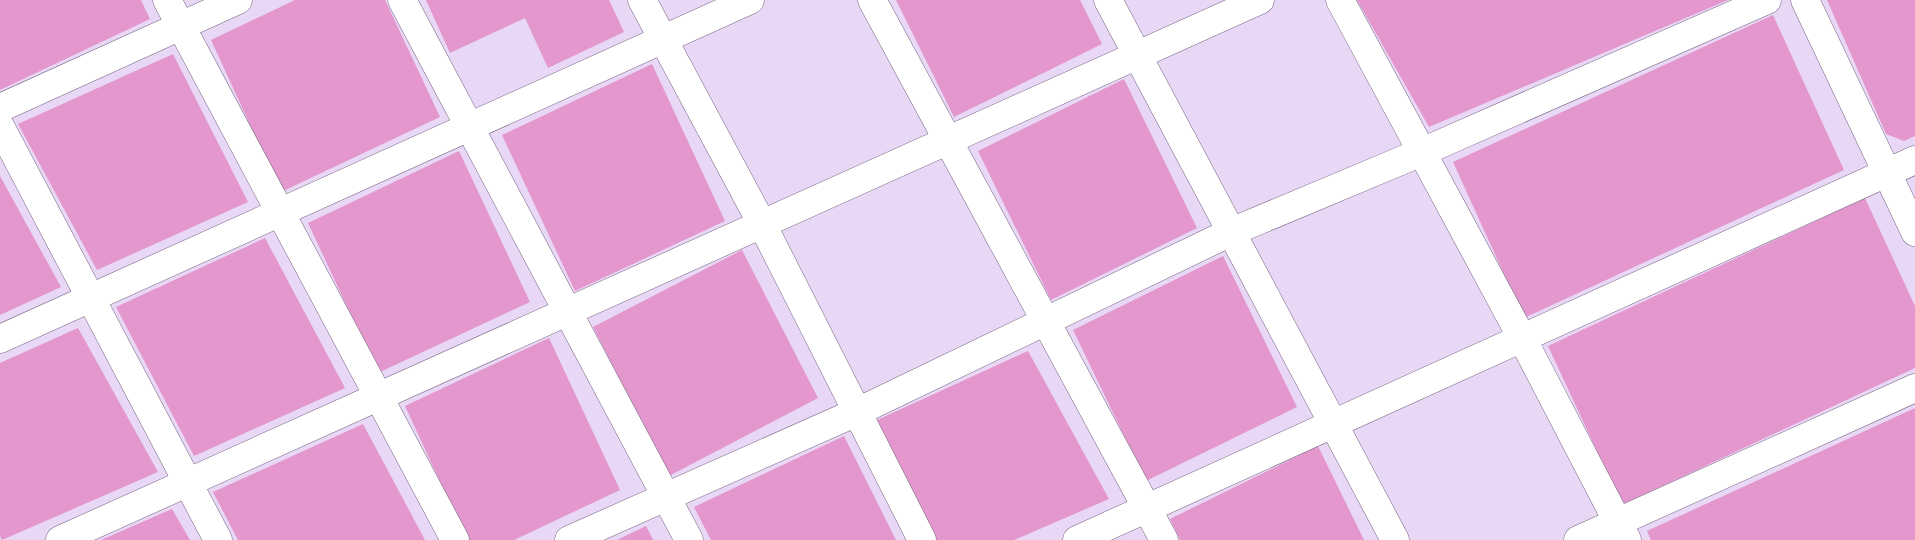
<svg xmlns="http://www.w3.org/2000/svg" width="1915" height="540" font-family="'Varela Round',sans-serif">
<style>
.building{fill:#e397cc}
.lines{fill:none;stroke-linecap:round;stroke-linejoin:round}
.minor-casing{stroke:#766681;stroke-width:29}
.minor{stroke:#fff;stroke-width:28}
</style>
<rect width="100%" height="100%" fill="#e9d7f6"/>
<g class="building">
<path d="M0 0H141L150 19 0 90Z"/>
<path d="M295 0H385L440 117 281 192 211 40Z"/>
<path d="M426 0H609L624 32 548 68 525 18 450 53Z"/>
<path d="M896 0H1080L1102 44 954 117Z"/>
<path d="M1357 0H1728L1429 127Z"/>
<path d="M1827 0H1915V136L1904 141 1886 134Z"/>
<path d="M1773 15 1844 170 1524 318 1453 162Z"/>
<path d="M173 54 248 202 97 270 18 124Z"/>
<path d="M652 64 725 221 575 291 502 135Z"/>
<path d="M1124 79 1197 228 1051 300 978 151Z"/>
<path d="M459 151 530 302 378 373 308 223Z"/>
<path d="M0 176 61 287 0 315Z"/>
<path d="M1865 198 1915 306V368L1622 505 1548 346Z"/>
<path d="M265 238 345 388 194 456 116 307Z"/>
<path d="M742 250 818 398 669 476 593 327Z"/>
<path d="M1223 256 1297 407 1146 481 1073 330Z"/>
<path d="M78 328 158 472 2 540 0 536V363Z"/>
<path d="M549 338 620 490 514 540H467L405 406Z"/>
<path d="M1028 351 1109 499 1014 540H933L875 421Z"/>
<path d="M1915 408V540H1651L1647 531Z"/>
<path d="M363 424 425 540H238L213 492Z"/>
<path d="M844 436 896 540H711L694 507Z"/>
<path d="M1318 446 1364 540H1180L1170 519Z"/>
<path d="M172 509 190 540H101Z"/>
<path d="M646 526 653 540H617Z"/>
</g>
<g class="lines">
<defs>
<g id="minor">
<path d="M167 0 455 540"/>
<path d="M402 0 689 540"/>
<path d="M642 0 762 224 922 540"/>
<path d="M872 0 1164 540"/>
<path d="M1108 0 1395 540"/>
<path d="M1340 0 1522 338 1627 540"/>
<path d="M1805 0 1915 232"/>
<path d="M0 108 238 0"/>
<path d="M0 126 218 540"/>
<path d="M0 339 750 0"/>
<path d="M60 540 1260 0"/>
<path d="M569 540 857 412 1231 232 1422 152 1767 0"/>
<path d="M1077 540 1915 160"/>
<path d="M1578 540 1915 388"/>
</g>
</defs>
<use href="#minor" class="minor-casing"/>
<use href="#minor" class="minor"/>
</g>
</svg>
